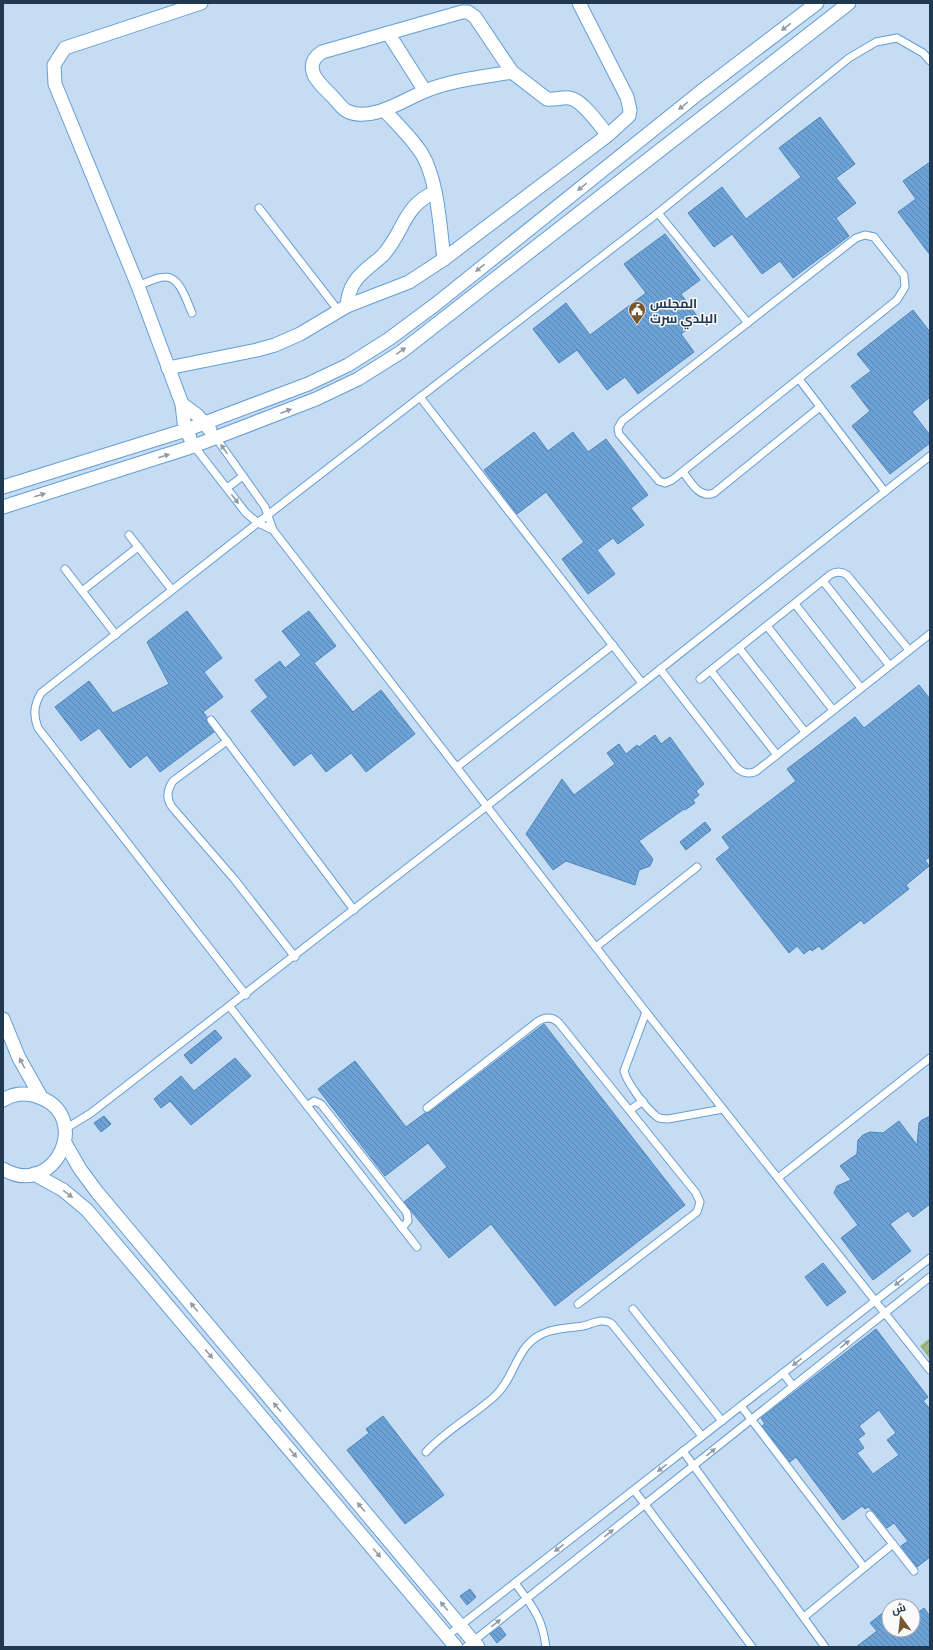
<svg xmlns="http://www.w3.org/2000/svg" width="933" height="1650" font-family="Overpass,Cairo,sans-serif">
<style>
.garden{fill:url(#garden-furrows)}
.building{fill:url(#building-back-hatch);stroke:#4e86bc;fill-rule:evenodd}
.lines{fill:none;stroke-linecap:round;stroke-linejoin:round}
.service-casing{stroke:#659ed5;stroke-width:9}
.minor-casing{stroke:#659ed5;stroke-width:15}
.service{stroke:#fff;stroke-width:7}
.minor{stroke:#fff;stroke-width:13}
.oneway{fill:#909ca8}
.labels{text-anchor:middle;stroke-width:3;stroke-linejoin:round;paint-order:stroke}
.poi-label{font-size:13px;font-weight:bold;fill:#213950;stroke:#fafafa;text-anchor:start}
</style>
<defs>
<pattern id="garden-furrows" width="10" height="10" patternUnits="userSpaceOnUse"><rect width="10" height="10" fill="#9eb981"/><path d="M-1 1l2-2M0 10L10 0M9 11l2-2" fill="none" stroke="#80976c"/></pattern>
<pattern id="building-back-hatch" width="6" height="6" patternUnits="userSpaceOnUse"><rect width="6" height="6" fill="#6da2d6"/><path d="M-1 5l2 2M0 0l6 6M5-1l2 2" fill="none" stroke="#5985b0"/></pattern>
</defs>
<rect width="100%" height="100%" fill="#c5dcf3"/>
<path class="garden" d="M930 1338V1359L920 1346Z"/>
<g class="building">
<path d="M820 117 855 164 836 178 856 203 836 218 849 236 793 278 780 261 762 274 732 234 714 247 688 213 722 187 746 219 801 177 779 148Z"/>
<path d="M930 162V255L898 212 916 199 903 181Z"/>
<path d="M665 234 700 280 681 294 700 320 681 334 694 352 638 394 625 377 607 390 577 350 559 363 533 329 566 303 590 335 646 293 624 264Z"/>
<path d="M913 310 930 332V397L912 412 930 435V443L890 474 852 426 870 411 851 386 871 371 857 354Z"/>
<path d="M534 432 548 451 573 432 588 452 606 439 648 495 631 508 644 525 618 544 613 538 597 550 615 574 588 594 562 559 584 542 546 492 517 514 484 470Z"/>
<path d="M187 611 222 658 204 672 223 697 203 712 207 717V723L214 732 160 772 147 755 130 768 99 728 81 741 55 707 89 681 113 713 169 684 147 642Z"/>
<path d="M309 611 336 646 314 663 353 712 381 690 415 734 366 772 351 753 326 772 311 753 294 766 251 711 268 697 255 680 280 661 285 668 301 655 282 631Z"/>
<path d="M919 685 930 699V857L925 860 929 866 906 885 909 889 864 924 861 920 822 950 819 946 812 951 810 949 804 954 797 946 789 953 716 859 730 848 722 837 796 781 787 769 820 744 855 717 864 728Z"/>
<path d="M655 735 661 744 670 737 704 784 696 791 699 795 693 800 695 803 685 810 684 809 639 841 653 859 650 866 639 870 635 885 566 861 553 870 526 834 562 779 574 795 615 764 607 753 619 744 626 754 637 745 639 747Z"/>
<path d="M705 822 711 830 686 850 680 842Z"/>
<path d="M544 1024 685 1205 555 1306 491 1224 449 1258 404 1202 447 1167 428 1143 385 1176 318 1089 355 1061 406 1127 425 1113 430 1112Z"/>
<path d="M215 1030 222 1038 191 1064 184 1055Z"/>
<path d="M235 1058 251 1076 191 1125 170 1101 161 1108 154 1099 181 1076 194 1091Z"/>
<path d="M104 1116 111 1124 101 1132 94 1123Z"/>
<path d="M930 1116V1204L913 1217 908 1211 890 1224 911 1251 873 1280 841 1238 858 1225 834 1193 837 1186 851 1180 840 1166 857 1154 858 1140 863 1135 870 1132 883 1133 899 1121 917 1145 919 1123 922 1120Z"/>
<path d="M823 1263 846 1292 827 1306 805 1277Z"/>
<path d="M876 1329 928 1397 923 1401 930 1409V1557L917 1567 901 1546 908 1541 894 1523 887 1528 874 1512 868 1507 865 1509 862 1506 843 1520 796 1457 790 1462 762 1426 765 1424 761 1418ZM879 1410 896 1433 887 1440 899 1455 873 1474 857 1453 864 1448 858 1439 865 1434 859 1426Z"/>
<path d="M383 1416 444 1495 405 1524 347 1450 369 1433 366 1429Z"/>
<path d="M470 1589 476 1597 467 1605 460 1596Z"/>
<path d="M889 1608V1630H913V1616L924 1608 930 1616V1647H856L877 1631 870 1623Z"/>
<path d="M500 1627 506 1635 497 1643 490 1634Z"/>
</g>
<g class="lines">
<defs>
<g id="service">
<path d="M259 208 338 310"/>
<path d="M658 213 748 323"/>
<path d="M865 235 874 237 904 275 905 287 897 300 672 480 665 483 659 481 619 434 618 428 622 421 856 238Z"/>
<path d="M138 286C146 283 156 277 165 277 180 276 187 302 192 313"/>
<path d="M799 379 885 492"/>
<path d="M420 397 642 683"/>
<path d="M216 438 265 507 273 530 646 1012 930 1370"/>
<path d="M194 446 246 513 258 523 273 530"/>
<path d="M683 472C691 482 699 499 714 493L820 407"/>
<path d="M227 488 243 476"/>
<path d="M129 535 172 590"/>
<path d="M65 569 116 635"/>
<path d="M823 581 889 665"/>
<path d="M82 591 138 547"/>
<path d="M795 604 861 688"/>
<path d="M767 626 833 710"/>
<path d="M739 648 805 732"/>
<path d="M660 669 737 768C744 774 752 775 759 769L930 634"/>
<path d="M711 671 777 755"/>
<path d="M700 679 830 575C836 571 841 571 847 575L909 650"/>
<path d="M211 720 354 910"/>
<path d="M227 741 173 781C167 790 166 799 172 807L235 880 295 957"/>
<path d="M457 767 613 645"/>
<path d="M596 947 697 867"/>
<path d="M246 995 38 728C33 715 34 705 41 693L269 514 658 213 849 58 876 42 897 38 923 53 930 61"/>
<path d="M230 1007 417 1247"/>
<path d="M646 1012 624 1071C627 1083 646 1108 656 1116 659 1119 663 1119 668 1119L723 1109"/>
<path d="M307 1106 314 1101 321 1104 407 1213 408 1221 402 1228"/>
<path d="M427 1108 537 1022C545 1017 552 1016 559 1023L696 1193 700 1202 697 1212 578 1304"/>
<path d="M630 1110 643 1101"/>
<path d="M65 1129 91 1113 487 806 930 456"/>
<path d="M778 1178 930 1058"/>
<path d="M633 1309 722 1421"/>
<path d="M783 1373 793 1386"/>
<path d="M741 1406 864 1567"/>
<path d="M683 1451 825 1647"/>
<path d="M426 1452C446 1430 473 1416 495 1396 516 1377 516 1342 547 1332 558 1328 571 1328 583 1326 592 1324 603 1317 612 1324L702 1436"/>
<path d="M634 1490 752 1647"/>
<path d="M870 1515 914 1571"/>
<path d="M515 1583C533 1607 542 1617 546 1647"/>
<path d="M804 1617 893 1544"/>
<path d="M447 1636 930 1258"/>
<path d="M466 1647 930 1277"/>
</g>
<g id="minor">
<path d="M388 33 425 91"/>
<path d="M512 72C483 77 452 80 425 91 404 100 370 123 347 111 341 108 337 101 332 96 326 90 318 83 314 75 310 65 313 58 322 52L462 12H468L475 17 512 72 547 99C555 100 562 97 569 98 582 99 599 125 608 135"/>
<path d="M384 110C397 124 412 138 422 154 438 181 440 228 444 259"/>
<path d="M347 306C348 298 349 290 354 283 361 271 373 265 383 255 404 232 403 206 435 192"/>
<path d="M168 368 257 350 275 345 300 334 347 306 409 282 444 259 608 135 629 116 630 110 627 97 579 3"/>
<path d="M182 404 197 415 210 430"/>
<path d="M190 438 184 422 182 404 138 286 55 84 54 65 65 48 201 3"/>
<path d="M3 487 186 430 308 384 348 365 389 339 436 304 699 93 817 3"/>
<path d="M3 507 194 446 316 399 358 379 401 352 849 3"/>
<path d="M3 1019 19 1058 41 1097"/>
<path d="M3 1100C12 1094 25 1092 36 1096 95 1114 55 1200 3 1169"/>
<path d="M65 1143 80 1169 97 1192 478 1647"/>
<path d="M34 1174 63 1190 87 1210 456 1647"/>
</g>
</defs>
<use href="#service" class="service-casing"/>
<use href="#minor" class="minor-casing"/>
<use href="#service" class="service"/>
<use href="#minor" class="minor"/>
</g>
<defs><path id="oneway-solid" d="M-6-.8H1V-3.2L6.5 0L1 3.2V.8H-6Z"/></defs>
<g class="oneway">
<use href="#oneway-solid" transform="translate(786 27) rotate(143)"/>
<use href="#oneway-solid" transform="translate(683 106) rotate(141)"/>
<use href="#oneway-solid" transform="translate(582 187) rotate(141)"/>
<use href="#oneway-solid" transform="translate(480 268) rotate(141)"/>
<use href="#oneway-solid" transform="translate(401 351) rotate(-35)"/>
<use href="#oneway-solid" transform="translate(286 411) rotate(-21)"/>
<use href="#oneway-solid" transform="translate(224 449) rotate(-126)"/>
<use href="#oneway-solid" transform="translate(164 456) rotate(-18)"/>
<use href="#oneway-solid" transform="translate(40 495) rotate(-18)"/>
<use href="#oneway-solid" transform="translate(235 499) rotate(53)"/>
<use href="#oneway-solid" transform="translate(22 1063) rotate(-118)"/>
<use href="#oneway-solid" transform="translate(68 1194) rotate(37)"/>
<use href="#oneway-solid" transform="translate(899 1282) rotate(142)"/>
<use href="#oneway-solid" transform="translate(194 1307) rotate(-130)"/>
<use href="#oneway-solid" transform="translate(845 1344) rotate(-39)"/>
<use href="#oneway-solid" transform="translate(209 1354) rotate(50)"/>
<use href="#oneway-solid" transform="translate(797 1362) rotate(142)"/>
<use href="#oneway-solid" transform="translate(277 1407) rotate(-130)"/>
<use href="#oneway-solid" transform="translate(711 1452) rotate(-39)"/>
<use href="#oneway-solid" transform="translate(293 1453) rotate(50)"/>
<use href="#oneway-solid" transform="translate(662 1468) rotate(142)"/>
<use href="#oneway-solid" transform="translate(361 1507) rotate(-130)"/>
<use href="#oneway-solid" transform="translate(609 1533) rotate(-39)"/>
<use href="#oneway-solid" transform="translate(559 1548) rotate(142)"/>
<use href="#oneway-solid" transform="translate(377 1553) rotate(50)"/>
<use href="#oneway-solid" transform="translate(444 1606) rotate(-130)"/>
<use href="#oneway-solid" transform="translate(496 1623) rotate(-39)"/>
</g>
<defs>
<symbol id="civic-pin" viewBox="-11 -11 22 30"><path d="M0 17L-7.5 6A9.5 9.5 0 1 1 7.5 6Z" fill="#78562e" stroke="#fafafa"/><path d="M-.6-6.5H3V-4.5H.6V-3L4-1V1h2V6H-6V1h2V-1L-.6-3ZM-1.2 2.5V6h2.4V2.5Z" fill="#fff"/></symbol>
</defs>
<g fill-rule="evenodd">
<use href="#civic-pin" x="627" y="300" width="20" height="27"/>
</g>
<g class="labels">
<g class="poi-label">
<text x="650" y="308">المجلس<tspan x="650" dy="15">البلدي سرت</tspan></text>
</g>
</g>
<rect width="933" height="1650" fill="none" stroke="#213950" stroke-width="8"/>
<g transform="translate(901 1618) rotate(345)"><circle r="19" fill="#fafafa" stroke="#a3adb6"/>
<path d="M0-3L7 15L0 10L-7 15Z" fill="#78562e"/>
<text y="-6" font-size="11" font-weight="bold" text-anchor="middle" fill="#213950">ش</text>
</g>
</svg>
